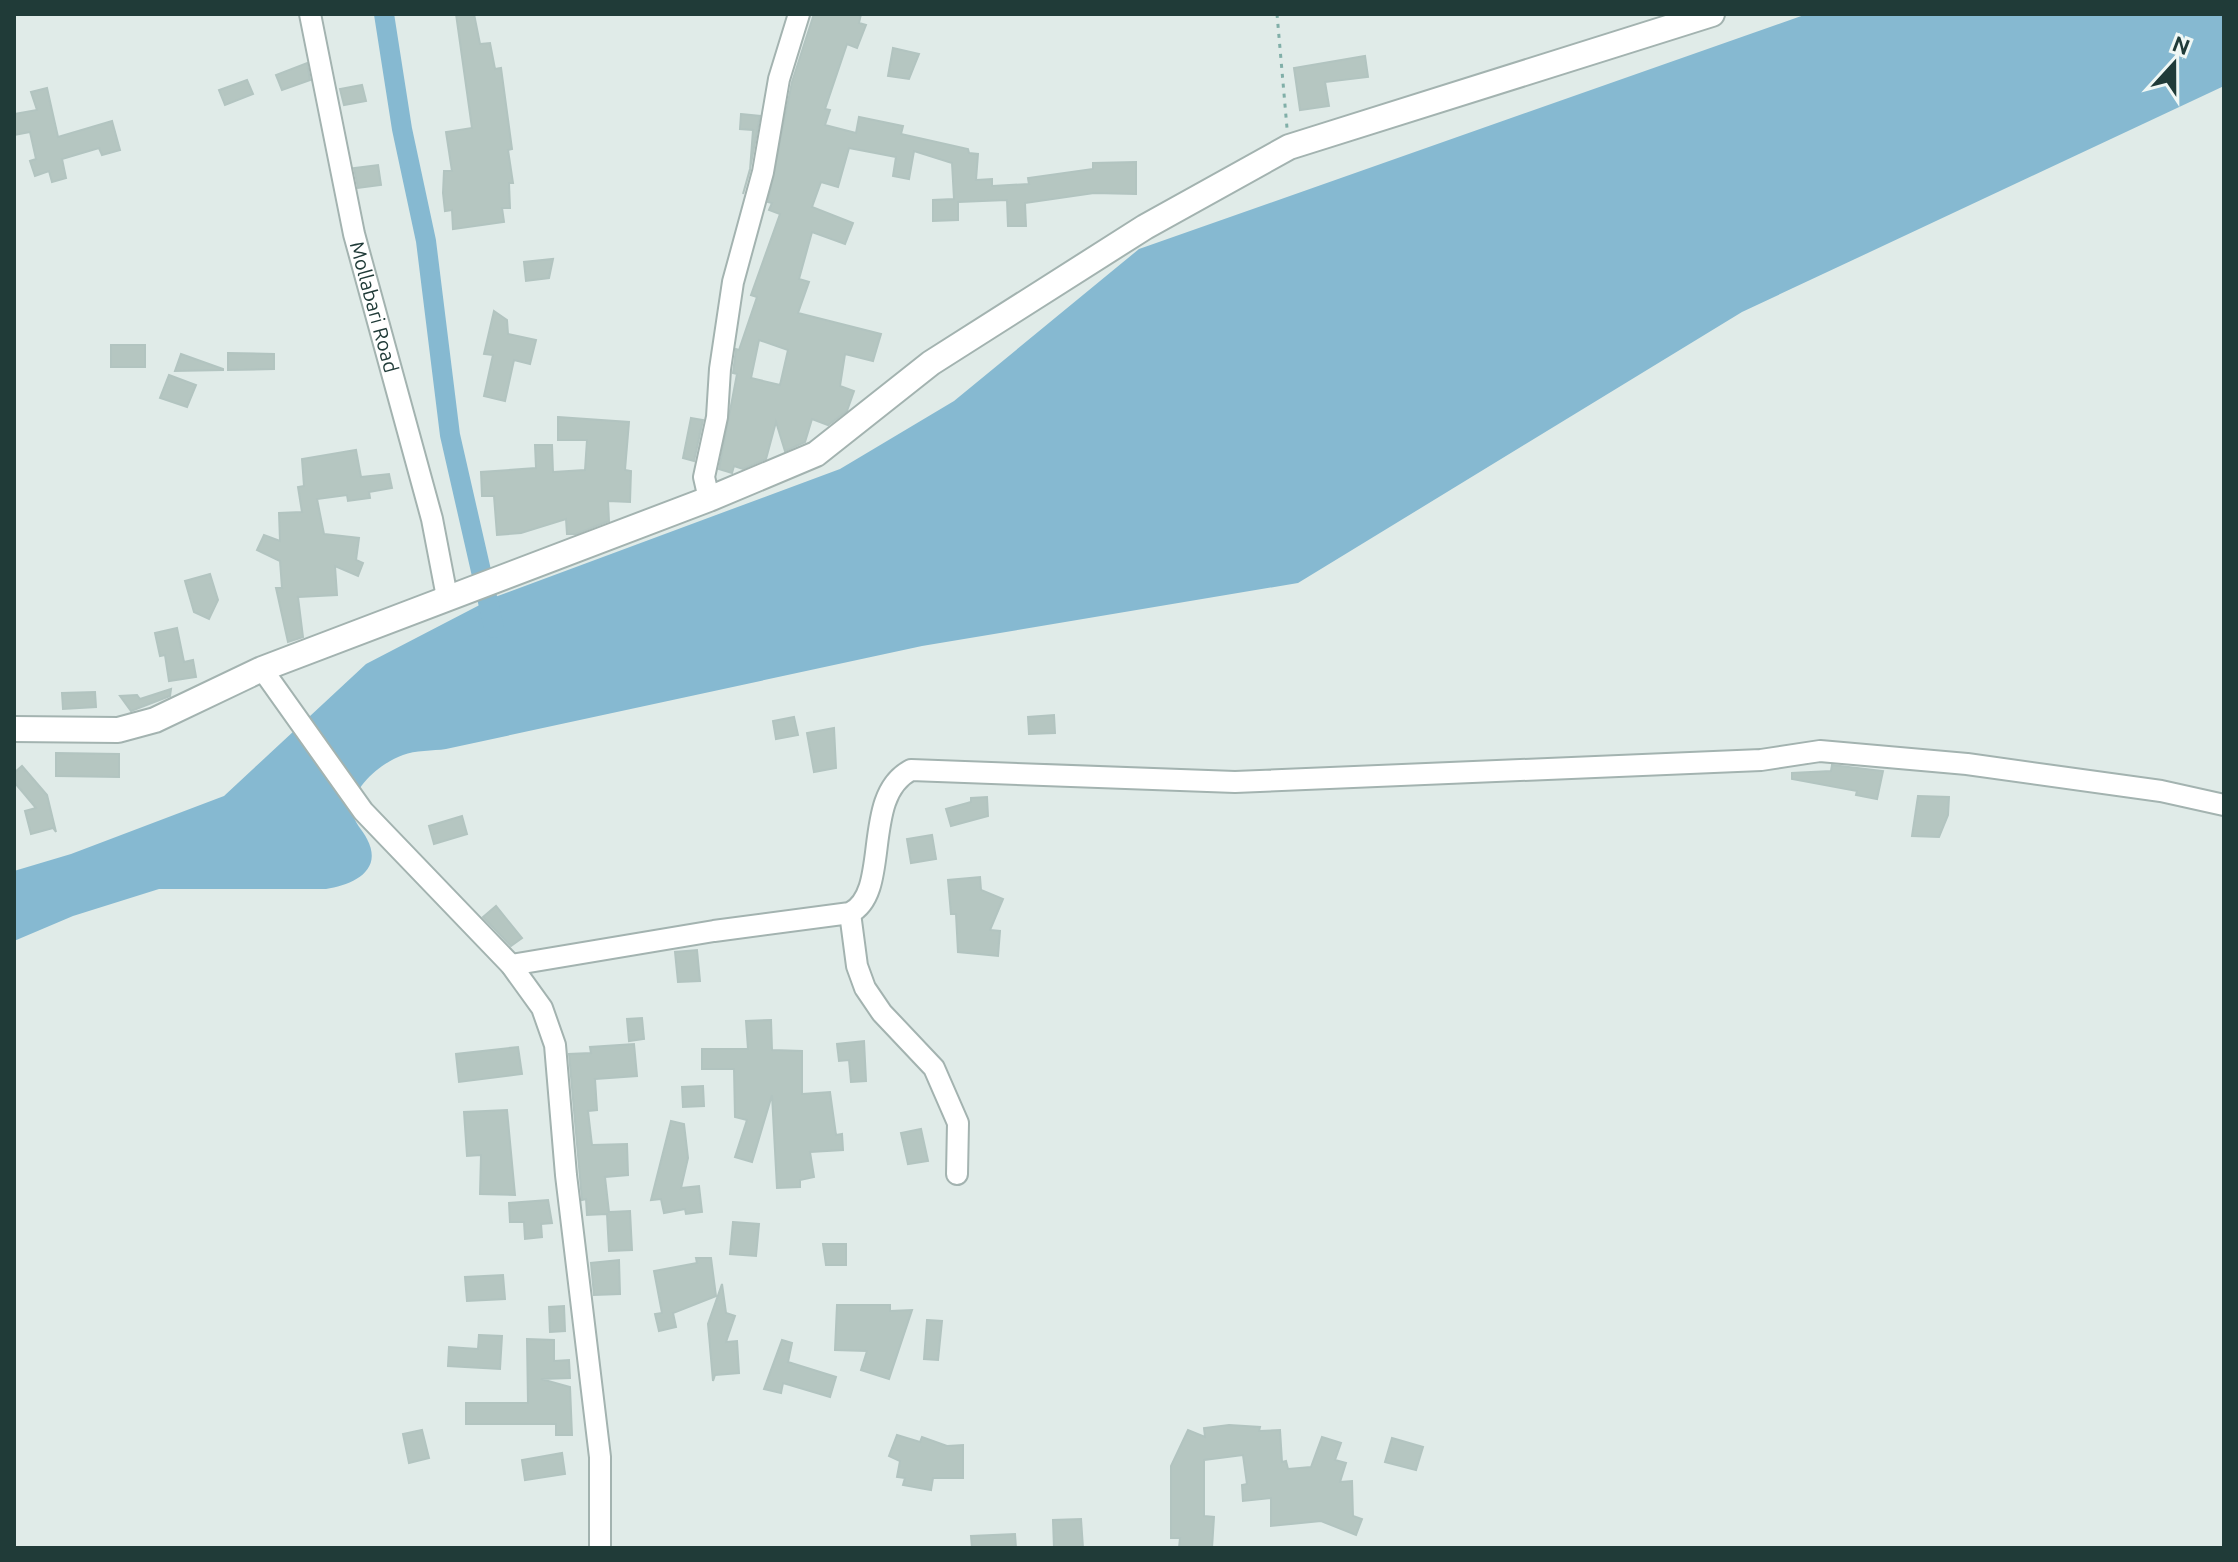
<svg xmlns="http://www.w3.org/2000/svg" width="2238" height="1562" font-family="Ubuntu,sans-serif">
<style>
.water{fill:#86b9d1}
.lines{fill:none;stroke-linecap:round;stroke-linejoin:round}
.canal{stroke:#86b9d1;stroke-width:20}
.building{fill:#b5c6c1;stroke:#b2c4c0;stroke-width:2;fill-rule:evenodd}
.minor-casing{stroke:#a3b3b0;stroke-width:24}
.tertiary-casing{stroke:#a3b3b0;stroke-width:28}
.path{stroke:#80afa8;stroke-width:3;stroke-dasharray:4 6;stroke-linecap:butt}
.minor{stroke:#fff;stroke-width:20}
.tertiary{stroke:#fff;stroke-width:24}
.labels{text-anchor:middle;stroke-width:6;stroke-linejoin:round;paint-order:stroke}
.street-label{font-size:20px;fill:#203b38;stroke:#f0f8f5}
</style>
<rect width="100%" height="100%" fill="#e0ebe8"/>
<path class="water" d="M1807 14H2224V86L1742 312 1298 583 922 646 446 749C433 751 415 750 403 755 381 763 351 787 353 812 353 822 363 830 367 839 384 871 352 885 326 889H159L73 916 14 941V871L71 854 224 796 366 664 495 597 840 469 954 401 1139 249Z"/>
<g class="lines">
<path class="canal" d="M384 14 402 129 426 241 450 435 494 628"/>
</g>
<g class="building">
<path d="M456 14H474L480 44 490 43 495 69 501 68 512 149 508 150 513 183H509L510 208H502L504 222 453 229 452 210 445 211 443 193 444 171H452L446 132 472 128Z"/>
<path d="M814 14H861L859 23 866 25 857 48 847 44 825 109 830 110 825 125 856 133 859 117 903 126 901 134 968 149 969 153 978 154 976 180 992 179V186L1029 184 1028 178 1093 169V163L1136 162V194L1094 193 1025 203 1026 226H1008L1007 200 958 202V220L933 221V200L954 199 952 163 914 151 909 179 893 176 896 157 849 148 838 187 821 182 812 207 853 223 845 244 812 232 799 279 809 282 798 313 881 334 873 361 845 354 840 386 854 391 847 411 828 425 812 419 805 442 785 451 776 422 766 459 743 469 734 466 732 473 719 469 737 374 733 373 736 349 739 350 757 297 751 295 780 214 769 210 772 203 768 202 792 82ZM759 340 788 350 780 385 751 378Z"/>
<path d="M893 48 919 54 909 79 888 76Z"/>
<path d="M1365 56 1368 77 1325 82 1329 106 1300 110 1294 68Z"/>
<path d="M307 63 310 80 282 90 276 75Z"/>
<path d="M247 80 253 94 225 105 219 90Z"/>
<path d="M362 85 366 101 344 105 340 89Z"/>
<path d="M47 88 58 137 112 121 120 150 102 155 99 148 62 159 66 178 52 182 49 171 35 176 30 161 36 159 30 132 14 135V114L37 110 31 92Z"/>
<path d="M741 114 760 116 750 169 743 194 750 170 753 130 740 129Z"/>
<path d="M378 165 381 185 358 188 354 168Z"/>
<path d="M553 259 549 278 526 281 524 262Z"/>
<path d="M494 311 507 320 508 334 536 340 530 364 514 360 505 401 484 396 493 355 484 354Z"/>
<rect x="111" y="345" width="34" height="22"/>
<path d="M228 353 274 354V369L228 370Z"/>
<path d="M181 354 223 369V370L175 371Z"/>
<path d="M169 375 196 385 187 407 160 398Z"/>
<path d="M558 417 629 422 625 470 631 471 630 502 608 501 609 521 576 534H567L566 519 521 533 497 535 494 496H482L481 472 536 468 535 445H552L553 472 585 470 587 440H558Z"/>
<path d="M691 418 703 420 694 461 683 458Z"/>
<path d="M356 450 361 477 389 474 392 488 369 492 370 498 348 501 347 495 317 499 324 534 359 538 356 560 363 563 358 576 335 566 337 595 298 597 303 637 288 642 276 588H282L280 561 257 550 264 535 280 541 279 513 302 512 298 487 304 486 302 459Z"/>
<path d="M210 574 218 600 209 619 194 612 185 581Z"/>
<path d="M177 628 184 662 193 660 196 677 169 681 165 655 160 656 155 633Z"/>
<path d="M171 689 170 696 131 711 120 696 137 695 140 699Z"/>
<path d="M95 692 96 707 63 709 62 693Z"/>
<path d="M1054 715 1055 733 1029 734 1028 717Z"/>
<path d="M794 717 798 735 776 739 773 721Z"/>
<path d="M834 728 836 768 814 772 807 733Z"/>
<path d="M56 753 119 754V777L56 776Z"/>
<path d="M1832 765 1883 771 1877 799 1856 795 1857 791 1792 779V773L1831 771Z"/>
<path d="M22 766 47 795 56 832 53 828 31 834 25 811 36 808 14 782V773Z"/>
<path d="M1918 796 1949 797 1948 815 1939 837 1912 836Z"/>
<path d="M987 797 988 816 951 826 946 809 971 802V798Z"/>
<path d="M462 816 467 834 434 844 429 826Z"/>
<path d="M932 835 936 859 911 863 907 839Z"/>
<path d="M980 877 981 890 1003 899 990 930 1000 931 998 956 958 952 956 914H951L948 880Z"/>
<path d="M496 906 522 938 511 946 483 917Z"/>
<path d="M697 950 700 981 678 982 675 952Z"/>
<path d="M642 1018 644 1039 629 1041 627 1019Z"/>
<path d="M771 1020 772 1050 802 1051V1094L830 1092 836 1135 842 1134 843 1150 810 1152 814 1177 800 1180V1187L777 1188 772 1095 752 1162 735 1157 747 1120 735 1117 734 1069H702V1049H748L746 1021Z"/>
<path d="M864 1041 866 1081 851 1082 849 1060 839 1061 837 1044Z"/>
<path d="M634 1044 637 1076 595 1079 597 1110 588 1111 592 1145 627 1144 628 1175 605 1177 609 1212 630 1211 632 1250 609 1251 607 1214 587 1215 586 1199 582 1200 569 1054 591 1053 590 1047Z"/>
<path d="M518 1047 522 1074 459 1082 456 1054Z"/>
<path d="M703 1086 704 1106 683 1107 682 1087Z"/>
<path d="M507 1110 515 1195 480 1194 481 1155 467 1156 464 1112Z"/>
<path d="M671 1121 684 1124 688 1158 681 1188 699 1186 702 1212 686 1214 685 1209 664 1213 661 1199 651 1200Z"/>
<path d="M921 1129 928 1161 908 1164 901 1133Z"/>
<path d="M548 1200 552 1223 541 1224 542 1237 525 1239 524 1222H510L509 1203Z"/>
<path d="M733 1222 759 1224 756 1256 730 1254Z"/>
<path d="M823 1244H846V1265H826Z"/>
<path d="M696 1258H711L716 1296 673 1313 676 1327 659 1331 655 1314 662 1313 654 1271 697 1263Z"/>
<path d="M619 1260 620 1294 594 1295 591 1263Z"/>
<path d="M503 1275 505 1299 467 1301 465 1277Z"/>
<path d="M722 1284 726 1313 735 1316 726 1342 737 1341 739 1373 715 1375 713 1381 708 1324Z"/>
<path d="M837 1305H890V1311L912 1310 889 1379 861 1370 867 1351 835 1350Z"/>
<path d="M564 1306 565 1331 550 1332 549 1307Z"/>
<path d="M927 1320 942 1321 938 1360 924 1359Z"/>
<path d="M479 1335 502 1336 500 1369 448 1366 449 1347 478 1349Z"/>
<path d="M527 1339 554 1340V1361L569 1360 570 1378 541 1379 570 1387 572 1435H556V1424H466V1403H528Z"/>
<path d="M782 1340 792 1343 788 1362 836 1377 830 1397 783 1383 781 1393 764 1389Z"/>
<path d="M1229 1425 1260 1427 1259 1431 1280 1430 1282 1462 1286 1461 1288 1469 1311 1467 1322 1437 1341 1443 1335 1460 1346 1463 1340 1482 1352 1481 1353 1516 1362 1519 1356 1535 1321 1521 1271 1526V1498L1243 1501 1242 1485 1247 1484 1243 1455 1204 1460V1516L1214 1517 1212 1548H1179L1180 1538H1171V1466L1188 1430 1205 1437 1204 1428Z"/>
<path d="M422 1430 429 1458 409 1463 403 1434Z"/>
<path d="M897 1435 920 1442 922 1437 947 1446 963 1445V1478H933L931 1490 903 1485 905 1478 897 1477 900 1461 889 1456Z"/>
<path d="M1392 1438 1423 1447 1416 1470 1385 1462Z"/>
<path d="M562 1453 565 1474 525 1480 522 1460Z"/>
<path d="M1081 1519 1083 1548H1054L1053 1520Z"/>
<path d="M1015 1534 1016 1548H972L971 1536Z"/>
</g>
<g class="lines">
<defs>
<g id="minor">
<path id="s1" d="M310 14 354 234 432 519 447 597"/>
<path d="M709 499 704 477 717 417 720 369 733 282 763 172 779 79 799 14"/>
<path d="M262 669 363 811 511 965 542 1008 555 1045 566 1175 600 1457V1548"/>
<path d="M850 913 857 966 865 988 882 1013 934 1068 958 1123 957 1174"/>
<path d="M511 965 714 931 850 913C892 892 860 796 911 770L1235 782 1761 760 1820 751 1967 764 2161 791 2224 805"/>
</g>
<path id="tertiary" d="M14 729 118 730 155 720 262 669 709 499 816 454 931 363 1145 227 1289 147 1712 14"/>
</defs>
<use href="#minor" class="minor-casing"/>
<use href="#tertiary" class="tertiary-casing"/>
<path class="path" d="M1277 14 1287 128"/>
<use href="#minor" class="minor"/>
<use href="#tertiary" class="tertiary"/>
</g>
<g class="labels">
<g class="street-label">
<text dy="7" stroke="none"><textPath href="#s1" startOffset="300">Mollabari Road</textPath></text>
</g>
</g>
<rect width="2238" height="1562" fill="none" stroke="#203b38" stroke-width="32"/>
<g transform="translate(2174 64) rotate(21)" stroke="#f0f8f5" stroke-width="6" paint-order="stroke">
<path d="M0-6L14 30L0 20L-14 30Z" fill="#203b38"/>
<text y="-12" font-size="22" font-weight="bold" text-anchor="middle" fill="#203b38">N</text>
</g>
</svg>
